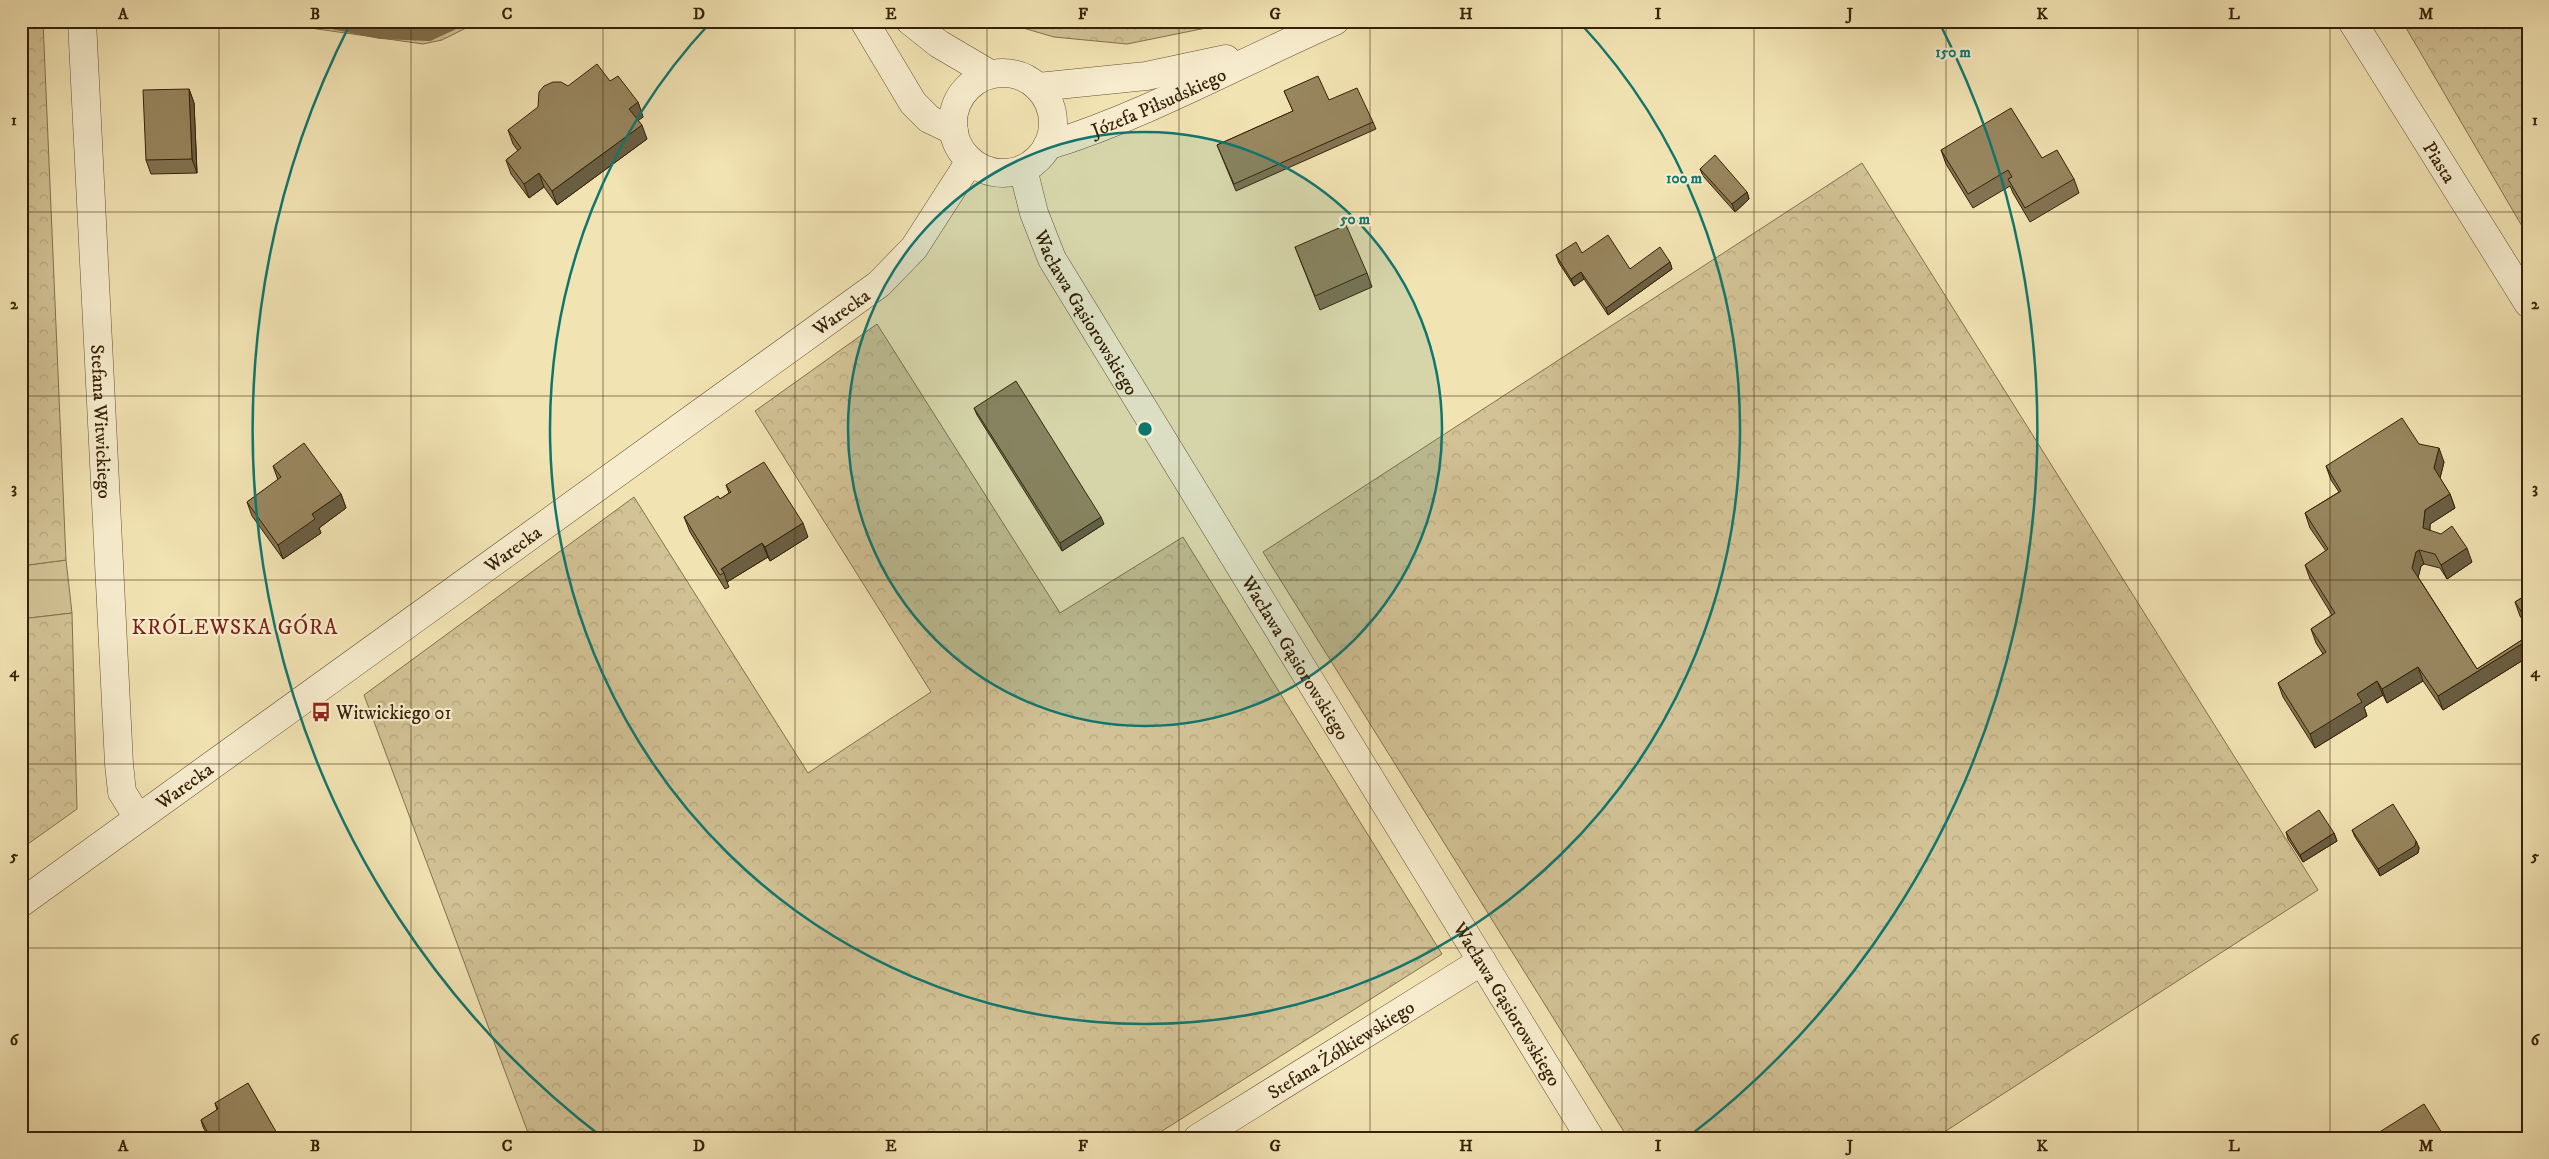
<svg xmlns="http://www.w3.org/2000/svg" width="2549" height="1159" font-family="'IM FELL DW Pica',serif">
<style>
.green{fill:#d2c295;stroke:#84724d}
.forest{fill:url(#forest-crowns);stroke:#84724d}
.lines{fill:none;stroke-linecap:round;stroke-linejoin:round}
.stream{stroke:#806e4a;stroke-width:12}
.minor-casing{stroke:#655230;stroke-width:29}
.minor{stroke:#f7edce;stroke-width:28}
.wall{fill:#837352;stroke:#362105}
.shaded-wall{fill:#6a5e42;stroke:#362105}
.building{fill:#98865f;stroke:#362105}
.grid{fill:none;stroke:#362105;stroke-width:1;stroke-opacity:0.55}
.ring{fill:none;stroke:#0f766e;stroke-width:2.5}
.labels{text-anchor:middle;stroke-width:4.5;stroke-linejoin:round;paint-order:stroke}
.street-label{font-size:19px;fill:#362105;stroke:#f7edce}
.poi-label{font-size:19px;fill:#362105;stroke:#f7edce;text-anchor:start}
.quarter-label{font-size:21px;letter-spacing:1px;fill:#7a1f14;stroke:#f7edce}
.centre{fill:#0f766e;stroke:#f7edce;stroke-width:2.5}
.ring-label{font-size:15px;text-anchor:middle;font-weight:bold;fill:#0f766e;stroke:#f7edce;stroke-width:4.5;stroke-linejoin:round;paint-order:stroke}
.neatline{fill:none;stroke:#362105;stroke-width:2}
.grid-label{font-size:16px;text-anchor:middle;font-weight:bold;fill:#362105}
</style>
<defs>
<pattern id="forest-crowns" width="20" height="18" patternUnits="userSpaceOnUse" patternTransform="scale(1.25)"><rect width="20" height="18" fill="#d2c295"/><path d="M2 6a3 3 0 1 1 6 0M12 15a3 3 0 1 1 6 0" fill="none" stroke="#b5a67f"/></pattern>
</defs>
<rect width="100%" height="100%" fill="#f2e3b3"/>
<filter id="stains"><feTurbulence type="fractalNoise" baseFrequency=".004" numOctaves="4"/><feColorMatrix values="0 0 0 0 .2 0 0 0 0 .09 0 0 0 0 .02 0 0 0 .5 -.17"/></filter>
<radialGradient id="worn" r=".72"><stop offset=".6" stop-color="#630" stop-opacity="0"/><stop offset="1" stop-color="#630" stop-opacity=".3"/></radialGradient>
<path class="green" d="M66 560 72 613 21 619V566Z"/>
<g class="forest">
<path d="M21 21H43L66 560 21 566Z"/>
<path d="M283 21H480L442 40 423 44 296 26Z"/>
<path d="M999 21H1226L1216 26 1127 44 1054 37Z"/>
<path d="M2402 21H2528V232L2526 233Z"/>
<path d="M1862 163 2318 890 1935 1138H1628L1263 552Z"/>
<path d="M877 324 1060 613 1183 537 1442 954 1151 1138H530L364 695 634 497 808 773 931 692 755 411Z"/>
<path d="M72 613 77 809 21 849V619Z"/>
</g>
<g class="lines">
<path class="stream" d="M323 21 381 33 429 35 459 21"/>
<defs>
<g id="minor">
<path id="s1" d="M82 21 119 764 122 792 138 818"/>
<path d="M864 21 913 103 929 119 954 131"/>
<path d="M910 21 939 44 990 74"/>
<path id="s2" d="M2352 21 2528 303"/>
<circle cx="1003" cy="123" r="50"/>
<path d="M1038 87 1146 76 1226 59"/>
<path id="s3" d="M1047 146C1147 115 1239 63 1335 21"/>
<path id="s4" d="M1023 169 1034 213 1052 259 1590 1138"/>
<path id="s5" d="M21 903 879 284 914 248 970 161"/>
<path id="s6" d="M1198 1138 1482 961"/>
</g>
</defs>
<use href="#minor" class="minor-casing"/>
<use href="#minor" class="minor"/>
</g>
<g class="wall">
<path d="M610 81 638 102 643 117 638 120 647 139 557 205 544 187 529 198 511 174 506 160 518 151 513 144 508 130Z"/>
<path d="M189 89 194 103 197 173 151 174 146 160Z"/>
<path d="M1284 91 1329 100 1373 122 1376 129 1236 191 1217 145 1293 111Z"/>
<path d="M1941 150 2042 158 2074 179 2079 193 2030 222 2013 193 2010 186 1973 208 1946 164Z"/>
<path d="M1700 169 1747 192 1749 199 1735 212 1703 176Z"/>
<path d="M1295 247 1367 273 1372 287 1320 310Z"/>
<path d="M1582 253 1630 269 1670 262 1672 269 1608 315 1584 279 1574 286 1559 263 1556 255Z"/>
<path d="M974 408 1104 524 1062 551 977 415Z"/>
<path d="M2419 444 2444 462 2440 478 2450 494 2455 508 2430 524V531L2472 562 2447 579 2440 568 2424 564 2421 566 2418 577 2477 669 2528 636V657L2443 710 2423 681 2387 703 2383 695 2364 707 2367 716 2315 748 2283 697 2278 683 2323 654 2316 643 2311 629 2332 615 2310 579 2305 565 2326 551 2310 528 2305 513 2339 492 2331 480 2326 466Z"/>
<path d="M273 466 341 494 346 508 319 528 321 533 283 559 252 516 247 502 278 480Z"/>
<path d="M726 485 808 537 770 561 768 557 727 582 729 587 725 589 690 532 684 517 720 499 729 493Z"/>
<path d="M2528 594V628L2520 616 2515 602Z"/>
<path d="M2352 830 2416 841 2419 848 2418 853 2380 876 2355 837Z"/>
<path d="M2286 832 2334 833 2337 841 2303 862 2288 839Z"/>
<path d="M215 1103 278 1135 279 1138H209L203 1127 201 1120 217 1110Z"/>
</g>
<g class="shaded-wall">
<path d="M189 89 194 103 197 173 192 159Z"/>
<path d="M638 102 643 117 635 123 629 109Z"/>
<path d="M642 125 647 139 557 205 552 191Z"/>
<path d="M539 173 544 187 529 198 524 184Z"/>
<path d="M1747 192 1749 199 1735 212 1732 204Z"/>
<path d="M1670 262 1672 269 1608 315 1606 308Z"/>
<path d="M1581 272 1584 279 1574 286 1571 279Z"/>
<path d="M2439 448 2444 462 2439 482 2434 468Z"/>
<path d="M341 494 346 508 319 528 321 533 283 559 278 545 312 514Z"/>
<path d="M2450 494 2455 508 2430 524 2429 543 2423 528 2425 510Z"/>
<path d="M1101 517 1104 524 1062 551 1060 543Z"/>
<path d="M803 523 808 537 770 561 765 547Z"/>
<path d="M762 543 768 557 727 582 724 573 721 569Z"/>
<path d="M2467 548 2472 562 2447 579 2441 565Z"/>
<path d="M2419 550 2424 564 2421 566 2417 582 2412 568 2416 552Z"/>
<path d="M2528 640V657L2443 710 2438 696Z"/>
<path d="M2418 667 2423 681 2387 703 2382 689Z"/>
<path d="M2377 681 2383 695 2364 707 2367 716 2315 748 2310 734 2357 694Z"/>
<path d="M2334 833 2337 841 2303 862 2300 855Z"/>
<path d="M2416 841 2419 848 2418 853 2380 876 2378 869Z"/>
</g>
<g class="building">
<path d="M597 64 610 81 618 76 638 102 629 109 642 125 552 191 539 173 524 184 506 160 521 148 508 130 538 107 539 92 544 86 553 82H561L568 86Z"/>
<path d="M1318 76 1329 100 1357 88 1373 122 1234 184 1217 145 1293 111 1284 91Z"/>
<path d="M189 89 192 159 146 160 143 90Z"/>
<path d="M2011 108 2042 158 2057 150 2074 179 2025 208 2008 179 2012 177 2008 170 1968 194 1941 150Z"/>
<path d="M1715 155 1747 192 1732 204 1700 169Z"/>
<path d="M1346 225 1367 273 1315 296 1295 247Z"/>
<path d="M1608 235 1630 269 1660 247 1670 262 1606 308 1581 272 1571 279 1556 255 1576 242 1582 253Z"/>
<path d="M1016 381 1101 517 1060 543 974 408Z"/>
<path d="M2402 418 2419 444 2439 448 2434 468 2450 494 2425 510 2423 528 2441 534 2452 526 2467 548 2441 565 2435 554 2419 550 2416 552 2412 568 2477 669 2528 636V640L2438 696 2418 667 2382 689 2377 681 2357 694 2362 702 2310 734 2278 683 2326 652 2311 629 2335 613 2305 565 2328 549 2305 513 2341 491 2326 466Z"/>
<path d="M304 443 341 494 312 514 315 519 278 545 247 502 281 477 273 466Z"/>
<path d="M764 462 803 523 765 547 762 543 721 569 724 573 720 575 684 517 718 496 720 499 731 492 726 485Z"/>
<path d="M2528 594V622L2515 602Z"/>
<path d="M2393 804 2416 841 2415 846 2378 869 2352 830Z"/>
<path d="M2319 810 2334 833 2300 855 2286 832Z"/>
<path d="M248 1083 278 1135 273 1138H211L201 1120 218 1109 215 1103Z"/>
<path d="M2424 1104 2445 1138H2380L2378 1133Z"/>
</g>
<path class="grid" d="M219 21V1138M411 21V1138M603 21V1138M795 21V1138M987 21V1138M1179 21V1138M1370 21V1138M1562 21V1138M1754 21V1138M1946 21V1138M2138 21V1138M2330 21V1138M21 212H2528M21 396H2528M21 580H2528M21 764H2528M21 948H2528"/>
<circle cx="1145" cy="429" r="297" fill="#0f766e" fill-opacity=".12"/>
<g class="ring">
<circle cx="1145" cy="429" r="297"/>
<path d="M1580 23A595 595 0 1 1 710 23"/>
<path d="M602 1137A892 892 0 0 1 350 24M1940 24A892 892 0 0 1 1688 1137"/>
</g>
<defs>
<symbol id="bus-bare" viewBox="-9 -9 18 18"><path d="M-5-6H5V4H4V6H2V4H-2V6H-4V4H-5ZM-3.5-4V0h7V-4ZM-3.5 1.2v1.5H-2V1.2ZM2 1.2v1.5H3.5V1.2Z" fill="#8f2418" stroke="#f7edce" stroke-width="2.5" paint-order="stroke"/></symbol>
</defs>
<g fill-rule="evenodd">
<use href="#bus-bare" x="307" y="698" width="28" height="28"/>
</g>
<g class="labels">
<g class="street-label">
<text dy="7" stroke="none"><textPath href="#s3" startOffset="120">Józefa Piłsudskiego</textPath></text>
<text dy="7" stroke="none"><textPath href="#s2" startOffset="166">Piasta</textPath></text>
<text dy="7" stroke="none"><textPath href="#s5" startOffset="1011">Warecka</textPath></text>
<text dy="7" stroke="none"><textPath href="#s4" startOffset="158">Wacława Gąsiorowskiego</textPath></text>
<text dy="7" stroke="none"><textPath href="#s1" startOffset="401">Stefana Witwickiego</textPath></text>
<text dy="7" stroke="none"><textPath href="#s5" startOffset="606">Warecka</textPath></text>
<text dy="7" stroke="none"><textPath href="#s4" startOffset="562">Wacława Gąsiorowskiego</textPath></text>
<text dy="7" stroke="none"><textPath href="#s5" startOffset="201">Warecka</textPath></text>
<text dy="7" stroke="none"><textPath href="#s4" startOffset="968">Wacława Gąsiorowskiego</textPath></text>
<text dy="7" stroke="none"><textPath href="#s6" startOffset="168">Stefana Żółkiewskiego</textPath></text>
</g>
<g class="poi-label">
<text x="336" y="719">Witwickiego 01</text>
</g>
<g class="quarter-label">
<text x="235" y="634">KRÓLEWSKA GÓRA</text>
</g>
</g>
<circle cx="1145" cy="429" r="8" class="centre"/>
<g class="ring-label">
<text x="1953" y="57">150 m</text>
<text x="1684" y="183">100 m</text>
<text x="1355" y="224">50 m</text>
</g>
<rect width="2549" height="1159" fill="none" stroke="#f2e3b3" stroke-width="55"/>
<rect x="28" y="28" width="2494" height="1104" class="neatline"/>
<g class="grid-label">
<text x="123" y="19">A</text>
<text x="315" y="19">B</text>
<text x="507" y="19">C</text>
<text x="699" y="19">D</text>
<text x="891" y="19">E</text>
<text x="1083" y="19">F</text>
<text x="1275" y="19">G</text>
<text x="1466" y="19">H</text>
<text x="1658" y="19">I</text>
<text x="1850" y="19">J</text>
<text x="2042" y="19">K</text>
<text x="2234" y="19">L</text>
<text x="2426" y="19">M</text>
<text x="14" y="125">1</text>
<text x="2535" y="125">1</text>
<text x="14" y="309">2</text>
<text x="2535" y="309">2</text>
<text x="14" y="493">3</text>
<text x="2535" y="493">3</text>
<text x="14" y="677">4</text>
<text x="2535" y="677">4</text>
<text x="14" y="861">5</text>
<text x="2535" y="861">5</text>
<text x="14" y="1045">6</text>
<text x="2535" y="1045">6</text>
<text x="123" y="1151">A</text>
<text x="315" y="1151">B</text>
<text x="507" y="1151">C</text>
<text x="699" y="1151">D</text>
<text x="891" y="1151">E</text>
<text x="1083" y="1151">F</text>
<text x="1275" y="1151">G</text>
<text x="1466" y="1151">H</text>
<text x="1658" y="1151">I</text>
<text x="1850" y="1151">J</text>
<text x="2042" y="1151">K</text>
<text x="2234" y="1151">L</text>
<text x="2426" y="1151">M</text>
</g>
<rect width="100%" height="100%" filter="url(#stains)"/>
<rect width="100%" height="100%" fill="url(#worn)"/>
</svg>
